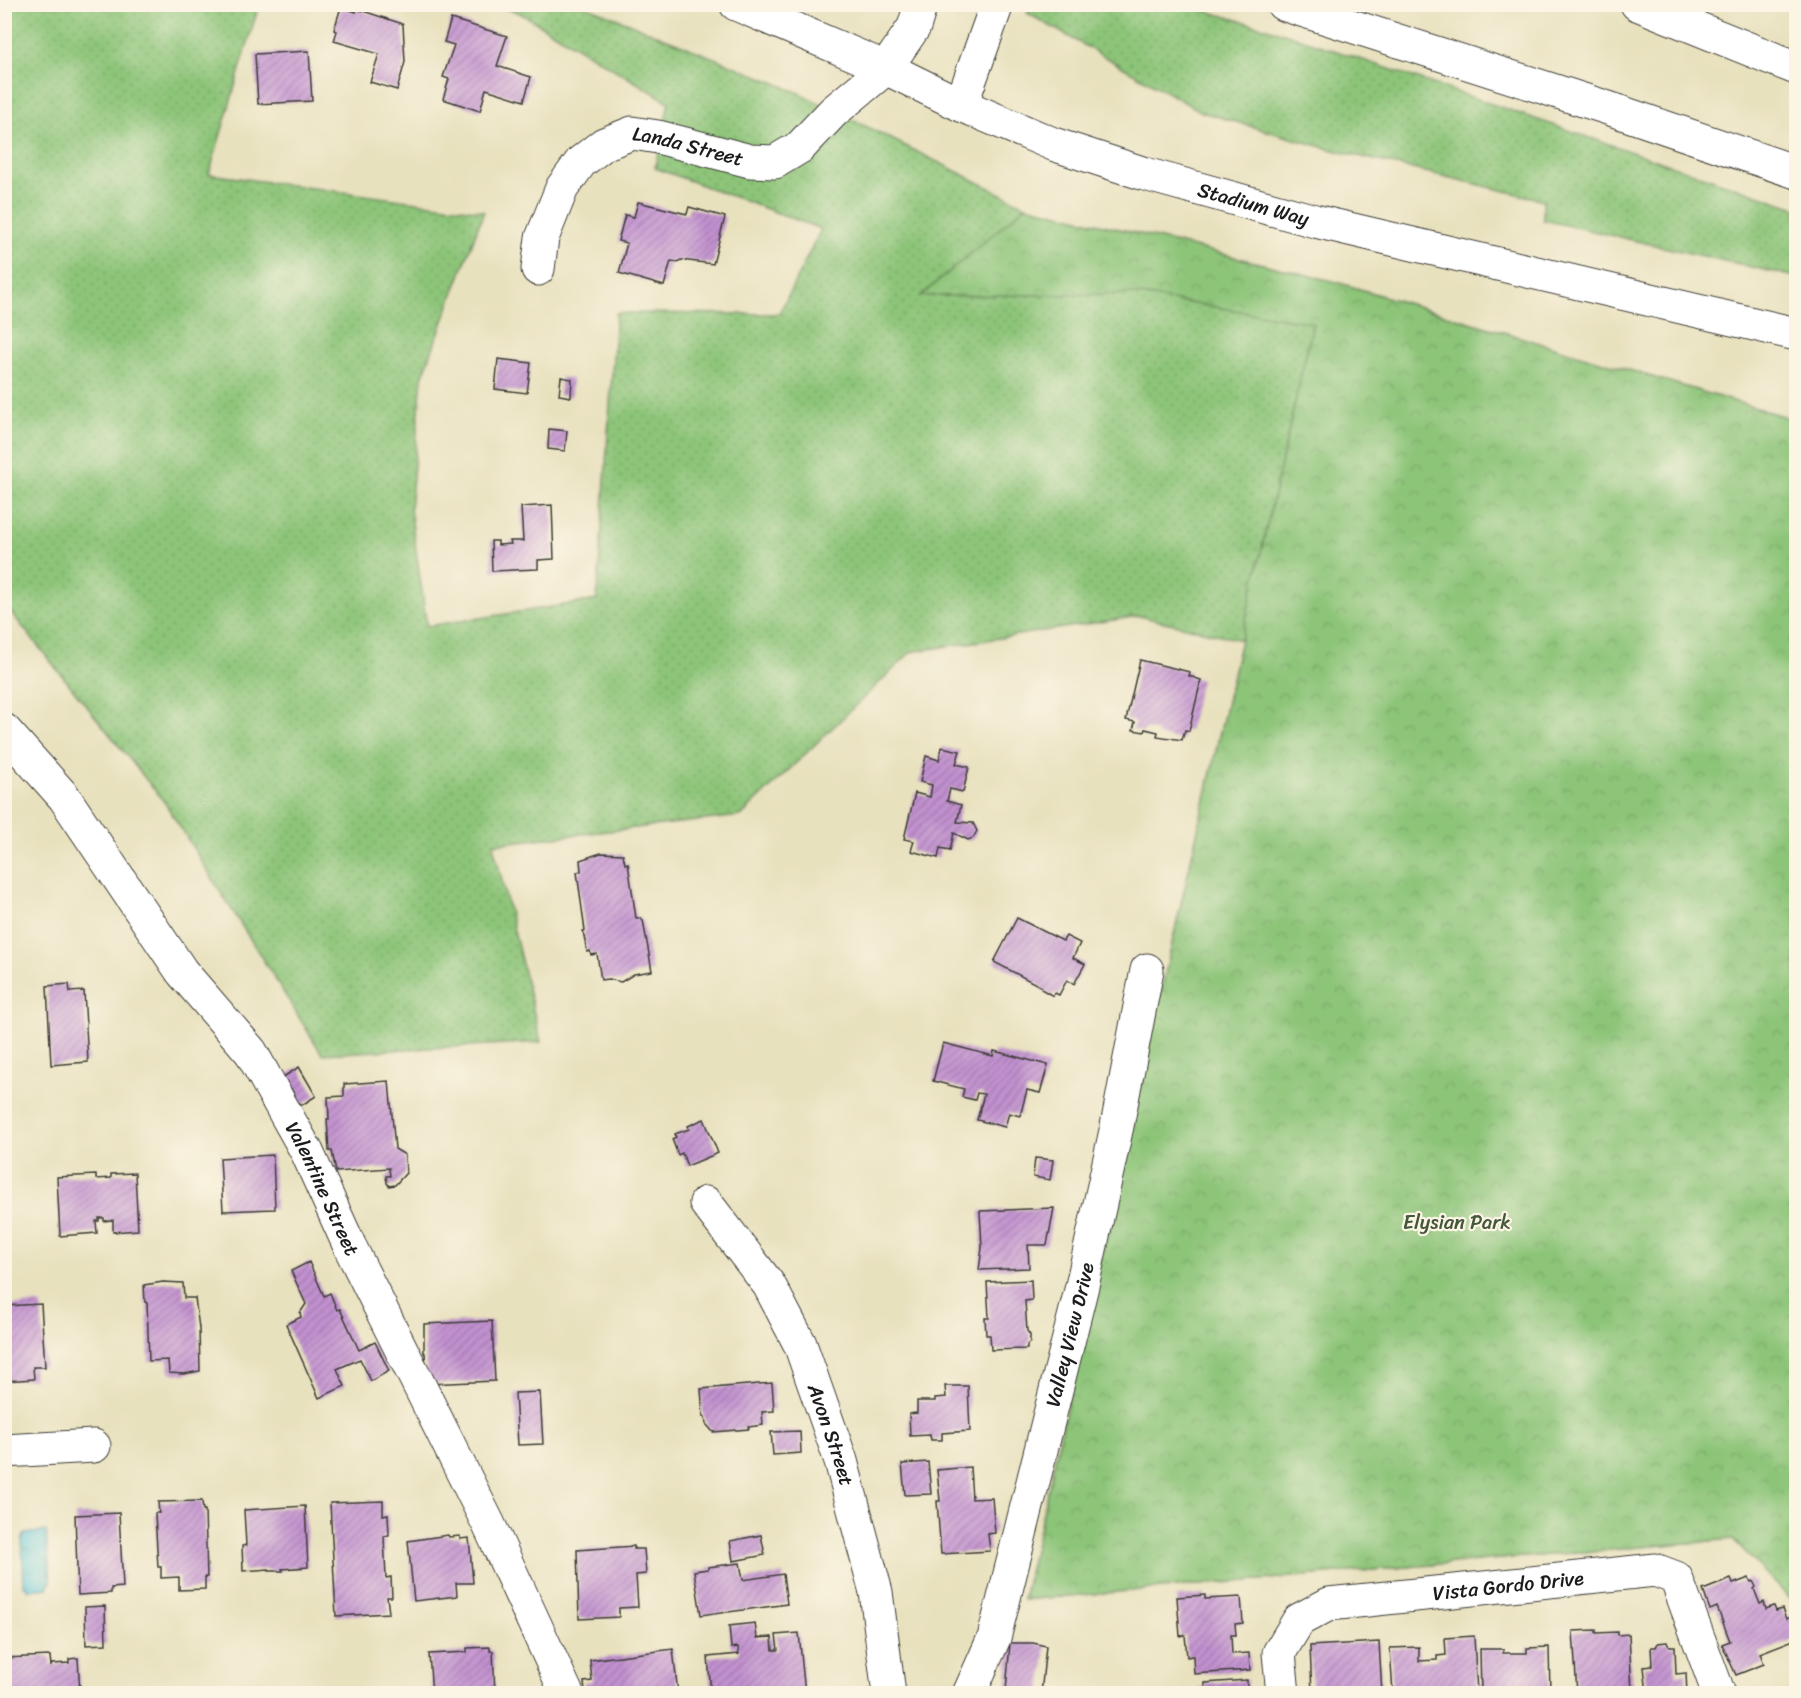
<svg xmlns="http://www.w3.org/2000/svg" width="1801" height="1698" font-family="Sriracha,sans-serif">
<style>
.grass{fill:url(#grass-dots);stroke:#54704a;stroke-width:1.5}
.park{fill:url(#park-crowns);stroke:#54704a;stroke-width:1.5}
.water{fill:url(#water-ripples);stroke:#3c7079;stroke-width:1.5}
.building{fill:url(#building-hatch)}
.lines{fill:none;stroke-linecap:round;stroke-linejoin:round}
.street-casing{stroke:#3b3a34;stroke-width:35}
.secondary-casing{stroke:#3b3a34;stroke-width:35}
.highway-casing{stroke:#3b3a34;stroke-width:35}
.street{stroke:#fff;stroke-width:33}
.secondary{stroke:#fff;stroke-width:33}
.highway{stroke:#fff;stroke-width:33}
.labels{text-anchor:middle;stroke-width:4.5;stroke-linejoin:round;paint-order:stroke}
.street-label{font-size:20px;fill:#1c1c1c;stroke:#fcf5e5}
.park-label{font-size:20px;fill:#43573c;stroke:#fcf5e5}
</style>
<defs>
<pattern id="grass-dots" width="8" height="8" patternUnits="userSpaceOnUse" patternTransform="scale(1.5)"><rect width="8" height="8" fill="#8cc478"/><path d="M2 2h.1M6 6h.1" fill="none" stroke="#78a867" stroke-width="1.8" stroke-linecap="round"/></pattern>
<pattern id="park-crowns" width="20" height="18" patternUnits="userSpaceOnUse" patternTransform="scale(1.5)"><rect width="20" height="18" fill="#8cc478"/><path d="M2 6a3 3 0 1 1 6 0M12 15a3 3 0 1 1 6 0" fill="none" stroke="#78a867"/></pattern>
<pattern id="water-ripples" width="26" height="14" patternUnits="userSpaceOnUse" patternTransform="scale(1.5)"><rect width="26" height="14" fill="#5bc5d6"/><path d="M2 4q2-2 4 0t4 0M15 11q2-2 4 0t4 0" fill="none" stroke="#4fa9b7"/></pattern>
<pattern id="building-hatch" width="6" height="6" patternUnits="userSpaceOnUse" patternTransform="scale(1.5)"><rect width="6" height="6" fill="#c292d0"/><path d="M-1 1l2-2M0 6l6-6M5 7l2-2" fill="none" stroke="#9d76a8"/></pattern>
</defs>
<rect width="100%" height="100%" fill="#fcf5e5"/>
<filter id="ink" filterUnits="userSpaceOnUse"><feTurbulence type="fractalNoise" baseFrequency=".0167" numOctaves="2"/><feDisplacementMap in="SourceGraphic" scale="12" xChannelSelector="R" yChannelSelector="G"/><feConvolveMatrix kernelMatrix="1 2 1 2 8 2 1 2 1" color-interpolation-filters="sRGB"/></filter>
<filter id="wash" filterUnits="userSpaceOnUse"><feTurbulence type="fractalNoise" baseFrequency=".008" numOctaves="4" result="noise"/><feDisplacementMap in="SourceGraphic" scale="24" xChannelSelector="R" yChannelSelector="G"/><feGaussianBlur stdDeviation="1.35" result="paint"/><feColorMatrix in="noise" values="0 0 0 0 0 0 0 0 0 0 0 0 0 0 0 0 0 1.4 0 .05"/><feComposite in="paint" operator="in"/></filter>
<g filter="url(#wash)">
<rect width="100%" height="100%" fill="#e8e1be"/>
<g class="grass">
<path d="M4 5H259L209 174 484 211 422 378 410 509 427 626 597 600 616 313 779 314 821 229 655 168 669 102 520 13 493 5H584L795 91 1026 206 1336 282 1796 420V1598L1733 1539 1023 1600 1241 640 1139 616 911 652 741 816 493 844 541 1042 322 1054 165 803 5 605Z"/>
<path d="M1032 5H1185L1281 32 1796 208V277L1543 220V200L1329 149 1202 112 1027 13Z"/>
</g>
<path class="park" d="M1026 206 1336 282 1796 420V1605L1733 1539 1023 1600 1313 323 1134 294 921 296Z"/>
<path class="water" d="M46 1531 51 1583 48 1584V1588L28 1590V1587L24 1586 22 1540 25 1534Z"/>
<g id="blocks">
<g class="building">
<path d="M341 7 356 12 357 9 403 24 405 62 397 90 370 82 379 54 334 41 337 31 334 30Z"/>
<path d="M451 19 507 36 497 66 531 77 524 101 486 89 480 111 443 99 449 79 443 77 454 45 444 42Z"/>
<path d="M309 51 312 101 258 104 255 54Z"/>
<path d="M638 202 687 214 689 207 725 217 713 264 681 260 677 262 671 261 664 286 619 273 627 243 618 241 625 215 634 217Z"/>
<path d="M498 359 531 363 527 393 495 389Z"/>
<path d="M561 377 572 379 571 397 559 395Z"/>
<path d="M549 429 567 431 565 451 548 449Z"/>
<path d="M552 505 554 559 538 560V569L492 571 491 541H498V545L511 544 510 541H523L521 507Z"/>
<path d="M1140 660 1190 672 1189 676 1201 680 1189 731 1185 730 1182 740 1157 736 1158 732 1145 729 1144 732 1133 730 1135 722 1126 720Z"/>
<path d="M942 747 960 751 956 764 969 767 963 792 950 789 947 801 961 805 957 822 973 823 977 831 973 838 968 840 954 833 950 850 940 848 938 858 911 851 914 841 904 839 915 793 930 797 932 785 920 782 926 756 939 760Z"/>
<path d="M601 853 623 854 625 864 628 863 636 918H641V920H643L652 971 634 974 621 982 608 979 601 980 597 954 591 955 590 951 587 952 583 931H585L577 872 581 871 580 860Z"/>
<path d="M1017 918 1063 941 1066 936 1080 943 1073 958 1085 964 1074 984 1067 980 1059 995 1055 993 1053 996 1041 989 1042 987 994 962Z"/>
<path d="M69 984 70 992 84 991 88 1062 51 1065 47 986Z"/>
<path d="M943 1043 993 1056 994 1051 1048 1065 1040 1093 1027 1090 1020 1116 1009 1113 1005 1127 977 1120 984 1094 977 1093 975 1100 962 1097 964 1089 933 1081Z"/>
<path d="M299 1067 316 1096 302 1105 300 1103 297 1106 292 1097 295 1095 283 1077Z"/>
<path d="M389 1081 395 1149 405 1155 406 1173 395 1185 389 1186 387 1183 386 1176H390L389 1168 336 1172 332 1151H329L327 1119H329L328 1097 344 1096V1084Z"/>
<path d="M704 1119 718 1153 687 1166 682 1153 678 1155 672 1139 676 1137 675 1134 689 1129 688 1126Z"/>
<path d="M273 1155 275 1209 223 1211 220 1158Z"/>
<path d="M1035 1158 1053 1160 1050 1180 1033 1177Z"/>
<path d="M135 1173 138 1230 113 1232V1220L104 1221V1218H99V1221H96L97 1233 60 1236 57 1177 96 1175V1179L111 1178V1174Z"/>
<path d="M1054 1208 1047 1245H1028L1029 1268 979 1270 982 1248 980 1211Z"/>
<path d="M309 1262 324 1296 330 1293 337 1310 340 1309 359 1350 375 1342 389 1371 371 1381 360 1359 337 1369 345 1386 319 1398 286 1324 301 1317 300 1313 306 1304 291 1271Z"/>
<path d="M1031 1280 1032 1300 1025 1301 1027 1331 1030 1335V1342L1027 1345V1349L991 1350 990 1335H986L985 1318H989L987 1282Z"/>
<path d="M163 1282 183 1283 184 1298H195L199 1328 200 1371 184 1374 169 1373 168 1360 149 1361 147 1303 145 1302 144 1285Z"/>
<path d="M41 1304 45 1367H33L34 1379 4 1381V1306Z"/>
<path d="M492 1321 495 1381 427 1384 425 1353H424V1324Z"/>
<path d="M772 1383 774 1411 762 1412 763 1425 748 1427 749 1429 713 1432 706 1424 705 1417H703L701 1389Z"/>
<path d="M945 1386H968L970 1431 942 1433V1440H931L930 1435 910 1436 909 1414 917 1413V1401H935V1398L946 1397Z"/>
<path d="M540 1392 543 1444 518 1445 515 1393Z"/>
<path d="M800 1431 801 1453 773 1455 771 1432Z"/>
<path d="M928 1462 931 1494 905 1495 902 1464Z"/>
<path d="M970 1467 972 1499 992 1498 995 1533 988 1534 990 1551 941 1554 937 1501H940L937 1470Z"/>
<path d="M202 1501 203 1510H205L207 1577H205V1589L179 1590V1577L161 1578V1567H158L155 1513H159L158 1502Z"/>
<path d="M383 1501V1515L388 1514 389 1535 384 1536 386 1578 391 1577 392 1597H387L389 1613 336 1616 330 1503Z"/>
<path d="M305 1506 308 1567 282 1569 283 1571H269V1569L243 1571 242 1546 246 1545 244 1510Z"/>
<path d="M119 1513 123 1587 111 1588V1593L78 1595 75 1515Z"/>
<path d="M448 1535 449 1537 460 1536V1539L469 1538 473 1583H456L457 1596 414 1601 408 1541Z"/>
<path d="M761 1535 765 1555 733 1561 730 1541Z"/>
<path d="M634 1546V1549H644L646 1574 636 1575 638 1607 619 1608V1617L579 1619 577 1550Z"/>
<path d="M740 1563 743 1580 783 1574 787 1604 714 1614V1613L701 1615 694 1571 708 1569V1567Z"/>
<path d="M1749 1578 1751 1582 1753 1581 1756 1587 1754 1589 1760 1604 1764 1602 1766 1609 1774 1606 1776 1611 1782 1609 1786 1619 1791 1616 1794 1624 1796 1623V1639L1760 1653 1764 1664 1736 1675 1722 1644 1730 1641 1717 1607 1710 1610 1703 1590 1731 1579 1733 1584Z"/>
<path d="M1205 1595V1599L1241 1597 1243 1623 1235 1624 1236 1635H1231L1232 1654 1249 1653 1250 1670 1194 1674 1193 1656 1187 1657 1185 1635 1180 1636 1177 1597Z"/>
<path d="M105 1606 106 1644 86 1645 85 1607Z"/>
<path d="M755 1623 757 1638 772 1637 773 1650H778L776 1635 799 1633 805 1694H711L708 1657 739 1654 738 1647 731 1648 729 1626Z"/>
<path d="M1596 1630V1633L1618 1632V1635L1629 1634 1632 1692 1577 1694 1573 1631Z"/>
<path d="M1474 1636 1477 1694H1393L1390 1648 1419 1647V1661L1437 1660V1656L1446 1655 1445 1638Z"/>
<path d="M1379 1642 1382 1694H1312L1310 1646Z"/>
<path d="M1667 1642 1670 1646H1675L1676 1674 1686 1673 1687 1694H1647L1644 1667 1652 1666 1651 1647H1656L1658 1643Z"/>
<path d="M1010 1643H1033L1046 1646 1041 1694H1001L1002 1691H1006Z"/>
<path d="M490 1647V1651H493L495 1692 432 1694 429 1654 467 1652V1648Z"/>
<path d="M1549 1647 1550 1694H1481L1480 1649H1503V1653H1527V1648Z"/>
<path d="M673 1649 678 1694H595L594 1691 585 1692 584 1682 592 1681 590 1660Z"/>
<path d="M50 1656 51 1666 52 1664 69 1663V1659L78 1658 80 1694H4V1658Z"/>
<path d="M1247 1680V1694H1199V1689L1205 1688V1683Z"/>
</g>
</g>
</g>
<g filter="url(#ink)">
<use href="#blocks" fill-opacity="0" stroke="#3b3a34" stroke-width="1.5"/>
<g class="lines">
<defs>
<g id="street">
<path id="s1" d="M538 269 542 238 562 188 581 162 604 144 632 133 658 137 750 161 775 162 800 147 833 112 886 68"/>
<path id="s2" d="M4 730 64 797 182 972 251 1052 307 1152 350 1247 489 1525 567 1694"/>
<path id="s3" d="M706 1203 769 1285 800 1344 841 1461 876 1592 889 1694"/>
<path d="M4 1451 94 1446"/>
<path id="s4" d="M969 1694 994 1638 1082 1286 1117 1126 1147 970"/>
<path id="s5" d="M1283 1694 1279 1653 1299 1620 1329 1604 1655 1570 1676 1578 1719 1694"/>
</g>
<g id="secondary">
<path id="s6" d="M736 4 886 68 961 105 1053 144 1145 174 1315 221 1796 334"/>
</g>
<g id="highway">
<path d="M1283 4 1608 108 1796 172"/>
<path d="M1637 4 1796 68"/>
<path d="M886 68 914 27 921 4"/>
<path d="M961 105 997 4"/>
</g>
</defs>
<use href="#street" class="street-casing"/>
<use href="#secondary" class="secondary-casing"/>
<use href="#highway" class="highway-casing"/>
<use href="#street" class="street"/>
<use href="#secondary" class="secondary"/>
<use href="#highway" class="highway"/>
</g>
</g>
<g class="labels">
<g class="street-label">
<text dy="7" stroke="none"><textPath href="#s1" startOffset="234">Landa Street</textPath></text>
<text dy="7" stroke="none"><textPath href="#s6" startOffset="556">Stadium Way</textPath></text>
<text dy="7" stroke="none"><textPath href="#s2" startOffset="561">Valentine Street</textPath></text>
<text dy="7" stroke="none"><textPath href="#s4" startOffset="374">Valley View Drive</textPath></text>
<text dy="7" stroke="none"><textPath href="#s3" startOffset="266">Avon Street</textPath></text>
<text dy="7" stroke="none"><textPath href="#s5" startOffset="294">Vista Gordo Drive</textPath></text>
</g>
<g class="park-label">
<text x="1457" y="1229">Elysian Park</text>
</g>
</g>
<rect width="1801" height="1698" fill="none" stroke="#fcf5e5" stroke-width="24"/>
</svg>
